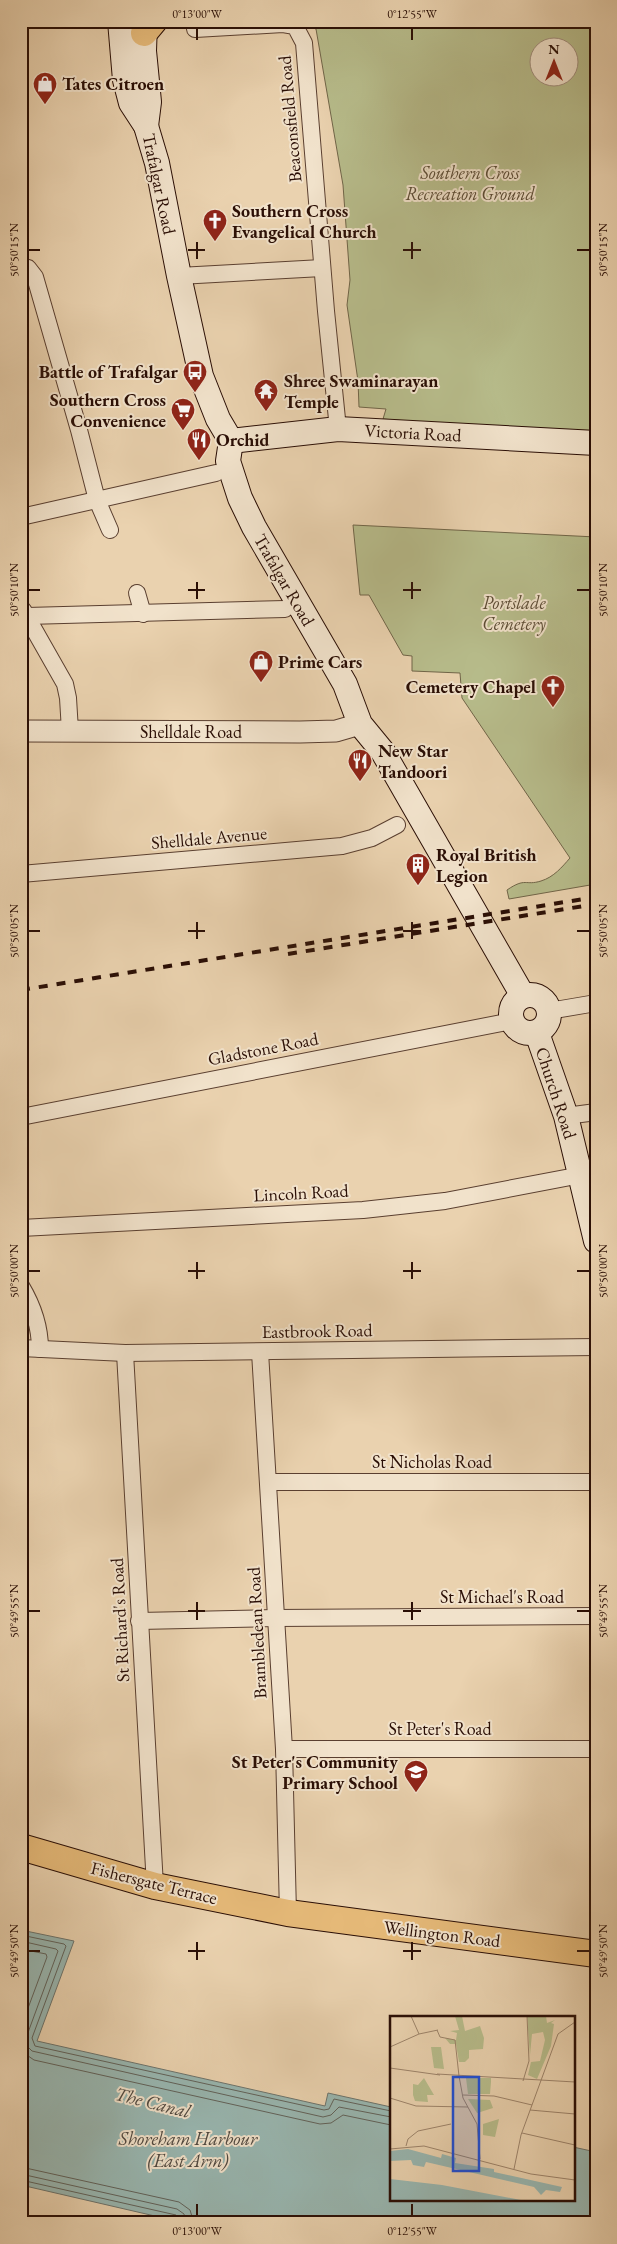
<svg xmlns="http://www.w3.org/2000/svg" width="617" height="2244" font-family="'EB Garamond',serif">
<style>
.green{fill:#b7bc8b;stroke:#706548;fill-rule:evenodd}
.water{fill:#98b6b0;stroke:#6c736c}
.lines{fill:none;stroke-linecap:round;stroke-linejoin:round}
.shore{stroke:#61625a;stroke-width:1}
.minor-casing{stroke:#5a3f30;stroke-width:18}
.tertiary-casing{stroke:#5a3f30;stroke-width:23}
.secondary-casing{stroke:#2a0e05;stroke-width:26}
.primary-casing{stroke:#2a0e05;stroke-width:28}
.minor{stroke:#f1e2cb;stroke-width:16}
.tertiary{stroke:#f1e2cb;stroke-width:21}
.secondary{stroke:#f1e2cb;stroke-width:24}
.primary{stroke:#e5b978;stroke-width:26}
.rail{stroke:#2a0e05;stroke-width:4;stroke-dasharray:9 9;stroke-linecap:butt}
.ticks{fill:none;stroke:#2a0e05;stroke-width:2}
.labels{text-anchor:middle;stroke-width:4;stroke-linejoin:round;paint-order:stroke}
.poi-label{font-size:18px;font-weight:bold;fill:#2a0e05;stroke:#f1e2cb;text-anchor:start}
.street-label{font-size:18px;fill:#2a0e05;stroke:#f1e2cb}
.park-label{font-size:18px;font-style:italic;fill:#5b4b34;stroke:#f1e2cb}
.water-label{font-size:19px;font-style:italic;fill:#504941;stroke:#f1e2cb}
.inset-road{fill:none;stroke:#9d846b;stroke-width:1}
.view{fill:#1d4ed8;fill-opacity:0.15;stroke:#1d4ed8;stroke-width:2.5}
.inset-edge{fill:none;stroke:#2a0e05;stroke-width:2.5}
.neatline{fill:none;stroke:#2a0e05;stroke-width:2}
.ticks-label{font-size:12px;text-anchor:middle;fill:#2a0e05}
</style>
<rect width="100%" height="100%" fill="#ead2af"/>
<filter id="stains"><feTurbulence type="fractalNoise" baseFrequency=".004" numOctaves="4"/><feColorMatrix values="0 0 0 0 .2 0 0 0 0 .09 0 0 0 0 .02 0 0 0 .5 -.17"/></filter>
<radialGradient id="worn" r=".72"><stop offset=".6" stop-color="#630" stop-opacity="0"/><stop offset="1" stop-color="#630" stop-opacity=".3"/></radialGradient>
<g class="green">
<path d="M306 21H596V432L445 424 383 419 386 409 359 407 358 381 347 305 350 280 343 185 316 29 307 25ZM540 48H570V78H540Z"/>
<path d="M353 525 596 537V884L509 899 507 890C526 877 525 886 541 881 554 877 562 867 570 858L462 698 460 673 412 671V656L403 655 369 595H360Z"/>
</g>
<path class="water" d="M21 1930 74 1941 37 2041 325 2106 328 2093 391 2107V2200H573V2147L596 2152V2223H185L21 2185Z"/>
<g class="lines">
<g class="shore">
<path d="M21 1935 64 1944 66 1946 32 2038 35 2046 324 2110 329 2109 334 2099 391 2111"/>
<path d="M21 1941 56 1949 58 1951 26 2038 27 2046 32 2051 323 2117 331 2115 339 2107 391 2117"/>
<path d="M21 1949 46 1954 47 1957 21 2027"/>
<path d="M21 2051 34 2060 320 2124 331 2123 343 2115 391 2125"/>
<path d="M21 2167 179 2202 190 2210 194 2223"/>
<path d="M21 2174 177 2209 184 2214 186 2223"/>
<path d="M21 2180 176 2215 179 2218 180 2223"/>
</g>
<defs>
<g id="minor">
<path d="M195 29 283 24 295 26 304 43 326 311 338 429"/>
<path d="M21 267 28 268 35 277 79 430 97 500 110 530"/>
<path d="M179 276 322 268"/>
<path d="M21 517 216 473"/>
<path d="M137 593 143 614"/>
<path d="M23 610 65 684 68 698 70 731"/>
<path d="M27 616 285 609"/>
<path d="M21 874 342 846 372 838 397 825"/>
<path d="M549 1011 596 1003"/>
<path d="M566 1116 596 1112"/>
<path d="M21 1117 512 1021"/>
<path d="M21 1228 363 1210 445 1201 581 1175"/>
<path d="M21 1286C33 1306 40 1326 40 1349"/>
<path d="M21 1348 125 1353 596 1347"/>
<path d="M260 1352 284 1749 288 1913"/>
<path d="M125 1353 155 1886"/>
<path d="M269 1482H596"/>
<path d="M139 1621 275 1618 596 1616"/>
<path d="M284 1749H596"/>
</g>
<path id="tertiary" d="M21 731 300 732 336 731 360 724"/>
<g id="secondary">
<path d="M120 21 125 80 131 103 146 126 157 163 179 276 201 376 218 419 231 441 228 461 240 498 254 527 345 684 360 724 383 752 523 996"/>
<path d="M145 21 144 51 149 102 146 126"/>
<path d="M231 441 338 429 596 443"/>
<circle cx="530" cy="1014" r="19"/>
<path d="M537 1033 566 1116 596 1241"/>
</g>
<g id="primary">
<path d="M144 33 154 21"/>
<path d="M21 1847 155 1886 288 1913 596 1954"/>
</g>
</defs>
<use href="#minor" class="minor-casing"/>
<use href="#tertiary" class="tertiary-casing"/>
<use href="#secondary" class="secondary-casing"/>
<use href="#primary" class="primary-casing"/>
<use href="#minor" class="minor"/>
<use href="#tertiary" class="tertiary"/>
<use href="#secondary" class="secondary"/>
<use href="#primary" class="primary"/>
<g class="rail">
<path d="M288 954 596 904"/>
<path d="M21 990 596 897"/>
</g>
</g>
<path class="ticks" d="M197 28V40M412 28V40M197 242V259M412 242V259M28 250H40M188 250H205M403 250H421M577 250H590M197 582V599M412 582V599M28 590H40M188 590H205M403 590H421M577 590H590M197 922V939M412 922V939M28 931H40M188 931H205M403 931H421M577 931H590M197 1262V1279M412 1262V1279M28 1271H40M188 1271H205M403 1271H421M577 1271H590M197 1602V1620M412 1602V1620M28 1611H40M188 1611H205M403 1611H421M577 1611H590M197 1942V1960M412 1942V1960M28 1951H40M188 1951H205M403 1951H421M577 1951H590M197 2204V2216M412 2204V2216"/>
<defs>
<symbol id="shop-pin" viewBox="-11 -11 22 30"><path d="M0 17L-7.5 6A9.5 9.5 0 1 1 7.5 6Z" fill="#8f2418" stroke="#f1e2cb"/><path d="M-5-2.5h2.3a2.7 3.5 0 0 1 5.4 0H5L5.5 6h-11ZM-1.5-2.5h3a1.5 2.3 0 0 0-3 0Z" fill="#fff"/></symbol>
<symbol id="church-pin" viewBox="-11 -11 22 30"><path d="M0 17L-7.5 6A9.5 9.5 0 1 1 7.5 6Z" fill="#8f2418" stroke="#f1e2cb"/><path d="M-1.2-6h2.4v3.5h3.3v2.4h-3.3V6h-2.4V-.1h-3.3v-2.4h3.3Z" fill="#fff"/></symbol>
<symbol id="bus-pin" viewBox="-11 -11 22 30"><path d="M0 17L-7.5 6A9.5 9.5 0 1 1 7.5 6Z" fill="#8f2418" stroke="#f1e2cb"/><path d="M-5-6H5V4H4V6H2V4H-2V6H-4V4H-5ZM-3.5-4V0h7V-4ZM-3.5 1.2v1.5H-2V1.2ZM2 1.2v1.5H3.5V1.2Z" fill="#fff"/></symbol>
<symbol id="temple-pin" viewBox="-11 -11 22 30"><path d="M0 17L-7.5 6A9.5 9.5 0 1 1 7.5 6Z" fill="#8f2418" stroke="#f1e2cb"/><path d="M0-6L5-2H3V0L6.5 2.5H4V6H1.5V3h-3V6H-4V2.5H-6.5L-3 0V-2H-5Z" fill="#fff"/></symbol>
<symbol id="supermarket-pin" viewBox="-11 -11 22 30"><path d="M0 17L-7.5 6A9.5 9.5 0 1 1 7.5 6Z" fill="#8f2418" stroke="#f1e2cb"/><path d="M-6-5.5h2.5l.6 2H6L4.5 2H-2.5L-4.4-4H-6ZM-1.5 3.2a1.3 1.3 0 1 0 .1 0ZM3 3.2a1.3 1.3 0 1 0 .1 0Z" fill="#fff"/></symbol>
<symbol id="restaurant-pin" viewBox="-11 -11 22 30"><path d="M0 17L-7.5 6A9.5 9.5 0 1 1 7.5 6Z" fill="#8f2418" stroke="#f1e2cb"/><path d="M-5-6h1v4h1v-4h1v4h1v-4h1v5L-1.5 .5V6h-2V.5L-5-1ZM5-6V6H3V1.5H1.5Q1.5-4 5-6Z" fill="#fff"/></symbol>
<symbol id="building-pin" viewBox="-11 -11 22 30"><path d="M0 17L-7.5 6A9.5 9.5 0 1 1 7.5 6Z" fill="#8f2418" stroke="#f1e2cb"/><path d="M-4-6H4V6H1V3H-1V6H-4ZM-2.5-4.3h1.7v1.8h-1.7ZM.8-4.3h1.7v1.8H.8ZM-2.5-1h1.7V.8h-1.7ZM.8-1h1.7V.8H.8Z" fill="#fff"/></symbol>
<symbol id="school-pin" viewBox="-11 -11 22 30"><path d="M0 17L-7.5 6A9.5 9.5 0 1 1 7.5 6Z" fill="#8f2418" stroke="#f1e2cb"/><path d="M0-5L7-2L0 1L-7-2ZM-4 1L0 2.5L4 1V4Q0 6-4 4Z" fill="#fff"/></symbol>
</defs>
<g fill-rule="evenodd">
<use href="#shop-pin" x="31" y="70" width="28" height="38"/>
<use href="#church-pin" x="201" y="207" width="28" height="38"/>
<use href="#bus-pin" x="181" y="358" width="28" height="38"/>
<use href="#temple-pin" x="252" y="377" width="28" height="38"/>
<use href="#supermarket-pin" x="169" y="396" width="28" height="38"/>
<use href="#restaurant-pin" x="185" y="426" width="28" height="38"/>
<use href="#shop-pin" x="247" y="648" width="28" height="38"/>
<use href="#church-pin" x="539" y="673" width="28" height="38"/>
<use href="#restaurant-pin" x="346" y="747" width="28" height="38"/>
<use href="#building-pin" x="404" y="851" width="28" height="38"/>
<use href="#school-pin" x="402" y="1758" width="28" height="38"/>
</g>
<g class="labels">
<g class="poi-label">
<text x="62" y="90">Tates Citroen</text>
<text x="232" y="217">Southern Cross<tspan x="232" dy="21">Evangelical Church</tspan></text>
<text x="178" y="378" text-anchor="end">Battle of Trafalgar</text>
<text x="284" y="387">Shree Swaminarayan<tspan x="284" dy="21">Temple</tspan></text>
<text x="166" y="406" text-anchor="end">Southern Cross<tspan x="166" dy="21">Convenience</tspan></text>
<text x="216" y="446">Orchid</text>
<text x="278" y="668">Prime Cars</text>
<text x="536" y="693" text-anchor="end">Cemetery Chapel</text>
<text x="378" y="757">New Star<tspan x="378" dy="21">Tandoori</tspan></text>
<text x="436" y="861">Royal British<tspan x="436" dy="21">Legion</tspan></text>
<text x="398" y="1768" text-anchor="end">St Peter's Community<tspan x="398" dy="21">Primary School</tspan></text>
</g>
<g class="street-label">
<text transform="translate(290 119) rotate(-95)" y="6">Beaconsfield Road</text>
<text transform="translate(159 184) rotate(78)" y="6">Trafalgar Road</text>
<text transform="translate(413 433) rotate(3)" y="6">Victoria Road</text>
<text transform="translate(284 580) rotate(60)" y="6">Trafalgar Road</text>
<text x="191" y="738">Shelldale Road</text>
<text transform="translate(209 838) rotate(-5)" y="6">Shelldale Avenue</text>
<text transform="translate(263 1049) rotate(-11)" y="6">Gladstone Road</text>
<text transform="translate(556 1093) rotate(72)" y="6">Church Road</text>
<text transform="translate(301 1193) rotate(-3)" y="6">Lincoln Road</text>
<text transform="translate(317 1331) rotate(-1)" y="6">Eastbrook Road</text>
<text x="432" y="1468">St Nicholas Road</text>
<text x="502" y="1603">St Michael's Road</text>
<text transform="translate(120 1620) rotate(-93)" y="6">St Richard's Road</text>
<text transform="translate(257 1633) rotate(-93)" y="6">Brambledean Road</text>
<text x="440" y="1735">St Peter's Road</text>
<text transform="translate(154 1883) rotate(14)" y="6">Fishersgate Terrace</text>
<text transform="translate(442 1934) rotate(7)" y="6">Wellington Road</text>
</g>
<g class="park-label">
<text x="470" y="179">Southern Cross<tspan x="470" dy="21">Recreation Ground</tspan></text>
<text x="514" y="609">Portslade<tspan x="514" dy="21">Cemetery</tspan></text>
</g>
<g class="water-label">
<text transform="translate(153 2102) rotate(14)" y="7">The Canal</text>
<text x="188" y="2145">Shoreham Harbour<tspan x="188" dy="22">(East Arm)</tspan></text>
</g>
</g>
<g transform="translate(390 2016)">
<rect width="185" height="185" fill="#ead2af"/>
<path d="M65 0H72L75 15 90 10 94 22 93 33 79 34V42L75 46H69L66 28H60L55 22 66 24 67 17 60 15 69 14ZM137 0H156L157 7 165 4 161 7 164 8 161 30 147 63 138 59 141 46 150 45 155 24 153 16 142 18 140 39ZM41 31H51L54 53 44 52ZM34 62 44 79H37L38 86 25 85 23 79V68L28 69ZM76 62H101V66L109 68 101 66 100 78H78ZM78 83 100 84 103 92 84 98 87 97ZM109 103 105 121 93 119V108Z" fill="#b7bc8b"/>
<path d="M18 133 51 142 52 138 66 142 65 147 104 153V156L172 171 170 176 156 174 151 179 144 171 36 146 34 151 23 149 21 144 0 145V135ZM0 163 52 169 136 185H0Z" fill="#98b6b0"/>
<path class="inset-road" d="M21 0 29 18M47 14 50 21 65 24 69 60M29 18 48 14M0 31 29 18M0 52 50 59M47 58 185 66M69 60 73 82 87 108 90 143M133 65 139 45 137 0M73 79 104 80 142 89M0 82 26 90 78 91M140 94 185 98M132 117 185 129M16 130 18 123 28 115 61 108M0 133 34 130 141 158 185 164M124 153 131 119 168 18 185 6"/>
<path class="view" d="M63 61H89V155H63Z"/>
<rect width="185" height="185" class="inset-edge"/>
</g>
<rect width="617" height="2244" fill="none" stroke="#ead2af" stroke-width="55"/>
<g transform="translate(554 62)"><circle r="24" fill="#f1e2cb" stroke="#a18d7c"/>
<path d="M0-4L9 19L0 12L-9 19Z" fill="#8f2418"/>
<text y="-8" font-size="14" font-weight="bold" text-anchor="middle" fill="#2a0e05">N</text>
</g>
<rect x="28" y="28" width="562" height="2188" class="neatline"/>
<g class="ticks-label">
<text x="197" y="18">0°13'00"W</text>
<text x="412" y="18">0°12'55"W</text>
<text transform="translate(14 250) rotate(-90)" y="4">50°50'15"N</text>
<text transform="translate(603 250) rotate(-90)" y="4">50°50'15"N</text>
<text transform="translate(14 590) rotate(-90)" y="4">50°50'10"N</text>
<text transform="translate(603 590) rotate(-90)" y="4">50°50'10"N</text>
<text transform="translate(14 931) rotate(-90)" y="4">50°50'05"N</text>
<text transform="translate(603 931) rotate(-90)" y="4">50°50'05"N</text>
<text transform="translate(14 1271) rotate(-90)" y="4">50°50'00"N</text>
<text transform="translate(603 1271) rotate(-90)" y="4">50°50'00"N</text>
<text transform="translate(14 1611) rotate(-90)" y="4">50°49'55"N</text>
<text transform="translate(603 1611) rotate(-90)" y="4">50°49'55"N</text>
<text transform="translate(14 1951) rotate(-90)" y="4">50°49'50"N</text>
<text transform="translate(603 1951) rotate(-90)" y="4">50°49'50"N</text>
<text x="197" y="2235">0°13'00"W</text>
<text x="412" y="2235">0°12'55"W</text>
</g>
<rect width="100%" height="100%" filter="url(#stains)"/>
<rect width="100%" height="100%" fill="url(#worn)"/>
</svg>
